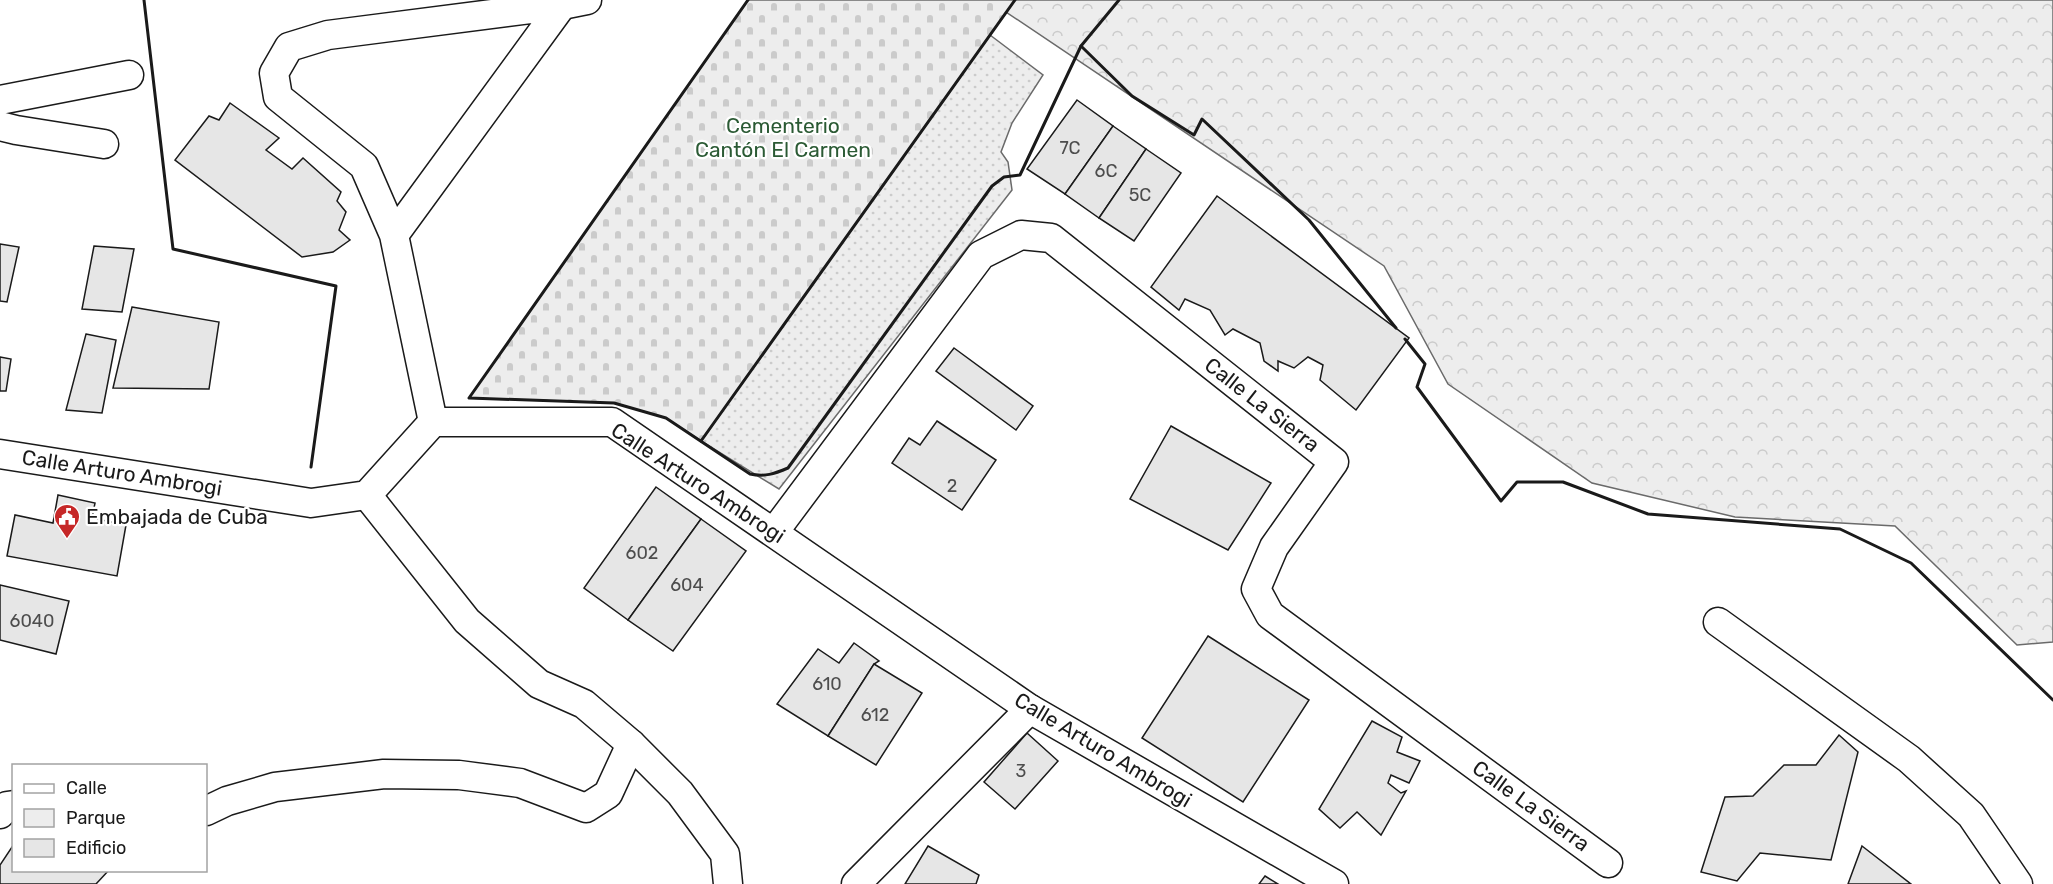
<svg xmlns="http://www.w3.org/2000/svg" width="2053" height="884" font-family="Rubik,sans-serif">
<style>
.green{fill:url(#green-dots);stroke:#6a6a6a;stroke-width:1.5}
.forest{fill:url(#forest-crowns);stroke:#6a6a6a;stroke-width:1.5}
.cemetery{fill:url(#cemetery-stones);stroke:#6a6a6a;stroke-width:1.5}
.building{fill:#e6e6e6;stroke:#1a1a1a;stroke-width:1.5}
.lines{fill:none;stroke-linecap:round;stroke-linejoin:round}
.minor-casing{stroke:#1a1a1a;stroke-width:31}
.minor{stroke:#fff;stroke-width:28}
.wall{stroke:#1a1a1a;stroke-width:3}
.labels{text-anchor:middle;stroke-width:4.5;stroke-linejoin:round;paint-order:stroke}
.number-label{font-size:18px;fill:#4d4d4d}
.park-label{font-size:21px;fill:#2b5a34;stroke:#fff}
.street-label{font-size:21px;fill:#1a1a1a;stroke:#fff}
.poi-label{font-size:21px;fill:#1a1a1a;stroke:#fff;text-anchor:start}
</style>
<defs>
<pattern id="green-dots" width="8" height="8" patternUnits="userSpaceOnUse" patternTransform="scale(1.5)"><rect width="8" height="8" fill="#ededed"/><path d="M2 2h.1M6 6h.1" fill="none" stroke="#cbcbcb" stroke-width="1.8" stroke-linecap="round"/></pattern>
<pattern id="forest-crowns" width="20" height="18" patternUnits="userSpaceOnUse" patternTransform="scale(1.5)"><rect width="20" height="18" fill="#ededed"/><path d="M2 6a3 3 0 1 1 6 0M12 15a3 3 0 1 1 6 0" fill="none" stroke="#cbcbcb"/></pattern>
<pattern id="cemetery-stones" width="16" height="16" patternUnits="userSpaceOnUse" patternTransform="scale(1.5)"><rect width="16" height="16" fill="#ededed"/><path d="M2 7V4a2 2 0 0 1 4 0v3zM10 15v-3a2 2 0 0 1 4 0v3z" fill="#cbcbcb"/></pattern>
</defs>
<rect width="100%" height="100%" fill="#fff"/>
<path class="green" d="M990 35 1043 75 1012 123 1001 152 1008 162 1012 190 779 489 701 441Z"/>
<path class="forest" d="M1015 0H2053V642L2017 645 1895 526 1735 517 1592 483 1448 384 1384 266 1006 12Z"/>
<path class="cemetery" d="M748 0H1015L701 441 666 418 614 403 469 398Z"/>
<g class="building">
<path d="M1077 100 1113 126 1065 194 1027 169Z"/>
<path d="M230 103 279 138 266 150 292 169 303 158 341 192 337 201 346 212 339 230 350 240 333 252 302 257 175 160 209 116 219 120Z"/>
<path d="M1113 126 1146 149 1099 218 1065 194Z"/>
<path d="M1146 149 1181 173 1134 241 1099 218Z"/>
<path d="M1217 196 1409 338 1356 410 1320 380 1323 365 1308 357 1294 368 1278 361V371L1264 361 1260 343 1233 329 1225 335 1210 310 1185 299 1179 310 1151 287Z"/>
<path d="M0 244 19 247 7 302 0 301Z"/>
<path d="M94 246 134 249 122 312 82 309Z"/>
<path d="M132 307 219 322 209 389 113 388Z"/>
<path d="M86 334 116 340 102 413 66 410Z"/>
<path d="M954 348 1033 406 1016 430 936 371Z"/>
<path d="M0 357 11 359 6 391H0Z"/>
<path d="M937 421 996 460 962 510 892 463 909 438 920 445Z"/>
<path d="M1171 426 1271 483 1228 550 1130 499Z"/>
<path d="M656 487 701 519 628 620 584 588Z"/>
<path d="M58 495 95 503 92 518 126 525 117 576 7 556 15 515 53 523Z"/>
<path d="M701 519 746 551 673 651 628 620Z"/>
<path d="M0 585 69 601 56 654 0 640Z"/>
<path d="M1208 636 1309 700 1243 802 1142 738Z"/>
<path d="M854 643 879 661 874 664 828 736 777 704 818 649 839 663Z"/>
<path d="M874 664 922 693 876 765 828 736Z"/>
<path d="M1372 721 1402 737 1397 752 1420 761 1409 783 1391 775 1388 783 1401 793 1406 791 1381 835 1357 812 1340 828 1319 809Z"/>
<path d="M1027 733 1058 761 1015 809 984 782Z"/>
<path d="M1839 735 1858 752 1831 860 1760 853 1737 881 1701 872 1725 797 1753 796 1784 765H1816Z"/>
<path d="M14 844V870H109L96 884H0V865Z"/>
<path d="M928 846 979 875 976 884H905Z"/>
<path d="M1862 846 1911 884H1848Z"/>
<path d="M1265 876 1278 884H1259Z"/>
</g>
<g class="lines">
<defs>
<g id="minor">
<path d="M562 5 587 0"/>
<path d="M0 100 129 75"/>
<path d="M0 126 16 130 104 144"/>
<path d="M394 235 562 5 328 35 289 47 274 73 278 97 364 166 394 235 433 422"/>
<path d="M0 454 311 503 367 495 433 422H612L1030 709 1334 884"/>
<path d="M367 495 467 621 539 684 584 704 631 744 680 793 725 854 728 884"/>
<path d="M774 532 981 255 1021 235 1051 238 1334 462 1274 547 1256 589 1270 615 1608 863"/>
<path d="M1718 622 1909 759 1971 815 2018 884"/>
<path d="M206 811 227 801 275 787 384 774 459 775 520 783 586 808 608 794 631 744"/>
<path d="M0 814 7 806 14 805"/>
<path d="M856 884 1030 709"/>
</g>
</defs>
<use href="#minor" class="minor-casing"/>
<use href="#minor" class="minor"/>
<g class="wall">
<path d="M144 0 173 249 336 286 311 467"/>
<path d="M748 0 469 398 614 403 666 418 750 474C765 477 774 474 788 468L992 186 1004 177 1020 175 1081 46 1119 0"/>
<path d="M1081 46 1132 96 1194 135 1202 119 1309 220 1396 328"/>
<path d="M1405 339 1425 364 1417 387 1501 501 1517 482H1563L1648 514 1840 529 1911 563 2053 700"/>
<path d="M701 441 1015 0"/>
</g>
</g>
<defs>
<symbol id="civic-pin" viewBox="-11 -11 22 30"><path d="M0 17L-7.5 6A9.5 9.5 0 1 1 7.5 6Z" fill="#c62828" stroke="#fff"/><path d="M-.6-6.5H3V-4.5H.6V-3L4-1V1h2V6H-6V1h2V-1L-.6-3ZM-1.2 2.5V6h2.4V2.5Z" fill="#fff"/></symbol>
</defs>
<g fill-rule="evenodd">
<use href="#civic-pin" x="52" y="502" width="30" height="40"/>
</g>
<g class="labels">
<g class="number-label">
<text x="1070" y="154">7C</text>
<text x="1106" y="177">6C</text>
<text x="1140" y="201">5C</text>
<text x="952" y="492">2</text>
<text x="642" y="559">602</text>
<text x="687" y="591">604</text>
<text x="32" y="627">6040</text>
<text x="827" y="690">610</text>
<text x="875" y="721">612</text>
<text x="1021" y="777">3</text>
</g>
<g class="park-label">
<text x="783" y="133">Cementerio<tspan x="783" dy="24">Cantón El Carmen</tspan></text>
</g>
<g class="street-label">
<text transform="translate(1262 405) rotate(38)" y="7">Calle La Sierra</text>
<text transform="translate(122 473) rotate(9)" y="7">Calle Arturo Ambrogi</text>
<text transform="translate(698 483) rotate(33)" y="7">Calle Arturo Ambrogi</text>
<text transform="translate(1103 750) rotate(31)" y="7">Calle Arturo Ambrogi</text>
<text transform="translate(1531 806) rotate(36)" y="7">Calle La Sierra</text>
</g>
<g class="poi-label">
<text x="86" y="524">Embajada de Cuba</text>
</g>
</g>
<rect x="12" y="764" width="195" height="108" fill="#ffffff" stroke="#a3a3a3" stroke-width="1.5"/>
<rect x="24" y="784" width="30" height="9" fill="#ffffff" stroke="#a3a3a3" stroke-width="1.5"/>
<text x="66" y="794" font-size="18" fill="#1a1a1a">Calle</text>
<rect x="24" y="809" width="30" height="18" fill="#ededed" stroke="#a3a3a3" stroke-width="1.5"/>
<text x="66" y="824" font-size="18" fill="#1a1a1a">Parque</text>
<rect x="24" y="839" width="30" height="18" fill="#e6e6e6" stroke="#a3a3a3" stroke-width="1.5"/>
<text x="66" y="854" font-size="18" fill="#1a1a1a">Edificio</text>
</svg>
